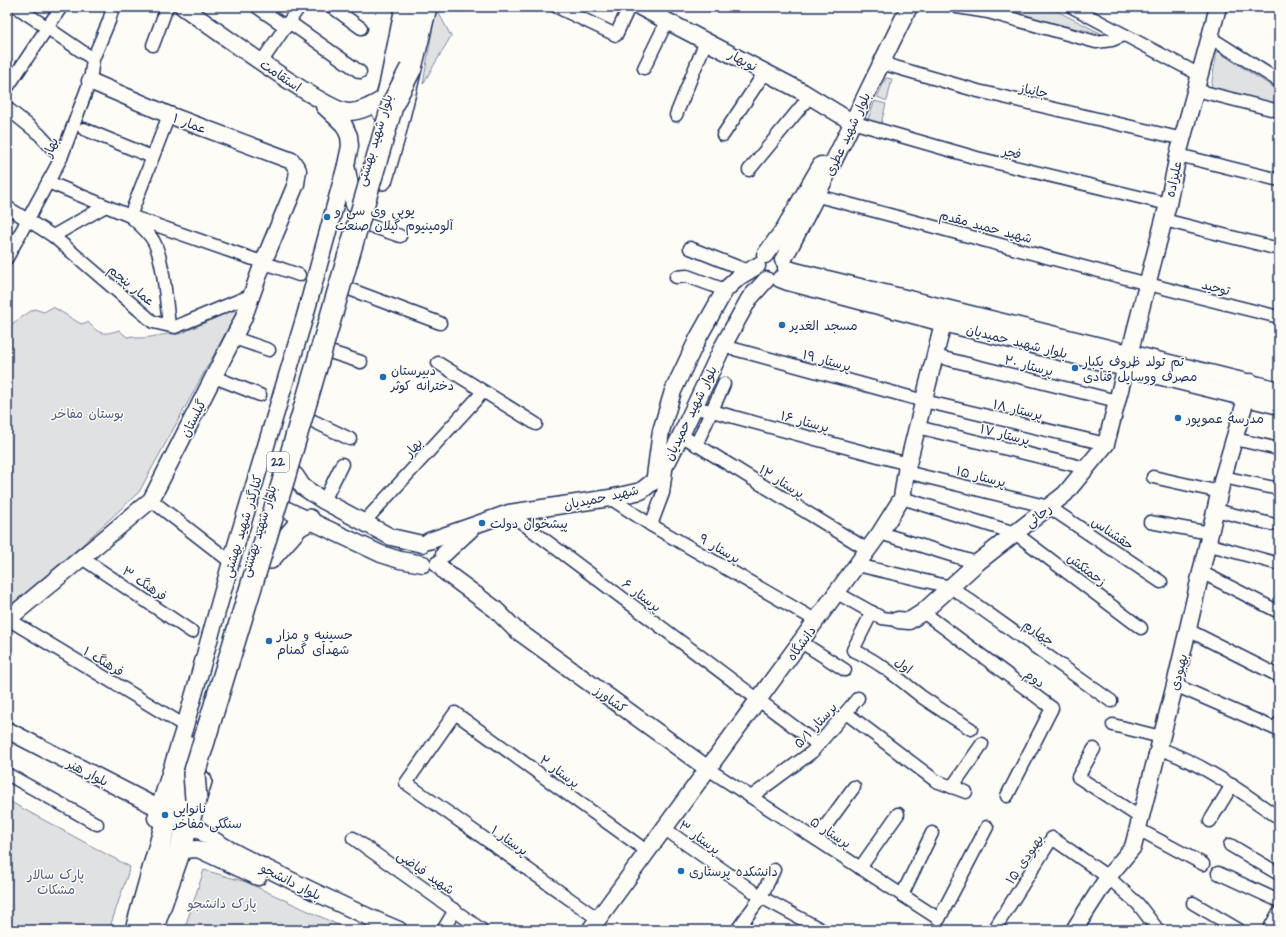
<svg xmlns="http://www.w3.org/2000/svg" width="1286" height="937" font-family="'Architects Daughter','Playpen Sans Arabic',sans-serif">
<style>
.green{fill:#e0e1e3;stroke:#7e88a0}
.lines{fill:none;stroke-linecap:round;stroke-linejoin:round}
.street-casing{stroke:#1b2f5e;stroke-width:15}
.secondary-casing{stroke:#1b2f5e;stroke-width:19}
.highway-casing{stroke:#1b2f5e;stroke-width:24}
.street{stroke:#fdfcf7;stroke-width:12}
.secondary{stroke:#fdfcf7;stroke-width:16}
.highway{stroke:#fdfcf7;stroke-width:21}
.highway-bridge-casing{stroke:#1b2f5e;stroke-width:24;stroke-linecap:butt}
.highway-bridge{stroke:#fdfcf7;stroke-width:21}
.poi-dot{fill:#1f6fb2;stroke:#fdfcf7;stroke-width:1.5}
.labels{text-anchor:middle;stroke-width:3;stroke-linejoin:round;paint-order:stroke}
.shield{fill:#fdfcf7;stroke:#5f6c8c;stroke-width:1}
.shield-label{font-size:12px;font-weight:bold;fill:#1b2f5e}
.street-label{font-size:13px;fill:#1b2f5e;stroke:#fdfcf7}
.poi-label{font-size:13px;fill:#1b2f5e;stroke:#fdfcf7;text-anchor:start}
.park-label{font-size:13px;fill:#4c5c7f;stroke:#fdfcf7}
</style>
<rect width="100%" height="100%" fill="#fdfcf7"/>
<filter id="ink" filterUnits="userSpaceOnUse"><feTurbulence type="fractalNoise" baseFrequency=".025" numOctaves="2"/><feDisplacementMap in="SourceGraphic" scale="8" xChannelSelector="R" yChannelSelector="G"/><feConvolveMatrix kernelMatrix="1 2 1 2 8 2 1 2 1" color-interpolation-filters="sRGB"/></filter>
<g filter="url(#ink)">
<g class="green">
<path d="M978 7H1049L1102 34Z"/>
<path d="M436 8 451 36 423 84Z"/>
<path d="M1217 51 1279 91V105L1211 87Z"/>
<path d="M886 78 892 79 887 101 877 97Z"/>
<path d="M875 101 886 104 880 128 866 124Z"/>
<path d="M53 307 81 324 88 322C99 335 104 335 119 330L127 337 133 336 136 338C151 339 165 332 180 334L232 310 237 312 139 492 80 547 7 608V327L34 309 44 312Z"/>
<path d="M7 800 130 867 109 930H7Z"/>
<path d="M204 870 246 882 349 930H184Z"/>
</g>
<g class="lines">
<defs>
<g id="street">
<path d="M17 7 93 59"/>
<path d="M257 7 286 27"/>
<path d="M332 7 361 28"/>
<path d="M557 7 616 35 629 7"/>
<path d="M957 7 988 12 1096 42 1112 40 1124 35"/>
<path d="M1072 7 1200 75"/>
<path d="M289 22 360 72"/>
<path d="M1211 38 1279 81"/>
<path d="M153 45 167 7"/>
<path d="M262 61 299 7"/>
<path d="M881 63 978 91 1183 139"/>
<path d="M644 68 667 21"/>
<path d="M7 88 61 7"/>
<path d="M1196 90 1279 111"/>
<path d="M7 108 39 134 61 158"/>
<path d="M169 115 130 216 299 275"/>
<path d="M676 115 706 41"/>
<path d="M852 122 977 158 1168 204"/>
<path d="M84 129 152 157"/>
<path d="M723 135 765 72"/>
<path d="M1178 155 1279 180"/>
<path d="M749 170 810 96"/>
<path d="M48 182 130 216C138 223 149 232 154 242 164 261 166 302 169 325"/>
<path d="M818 196C972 236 1124 280 1279 317"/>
<path d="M7 207 53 236 153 322 175 327 252 295"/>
<path d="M1164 220 1279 249"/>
<path d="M368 225 400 236"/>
<path d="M53 236 104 207"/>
<path d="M690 248 748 271"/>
<path d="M7 258 61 158 90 81 93 59 109 21 113 7"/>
<path d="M676 277 687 276 725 290"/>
<path d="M349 289 440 323"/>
<path d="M234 338 269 350"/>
<path d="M723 346 924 401 1106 444"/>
<path d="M330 352 361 362"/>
<path d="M935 356 1117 401"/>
<path d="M438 363 536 424"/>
<path d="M214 377 260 395"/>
<path d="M694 408 712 411 908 464"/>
<path d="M311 420 350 439"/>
<path d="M917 427 1086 468"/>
<path d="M681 435 868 550"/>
<path d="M1235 439 1279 449"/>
<path d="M696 445 724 384"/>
<path d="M906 472 1049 507 1161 582"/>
<path d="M1153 477 1220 492"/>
<path d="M1223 477 1279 489"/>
<path d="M610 498 651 525 817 621"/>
<path d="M902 498 1015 533 1141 628"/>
<path d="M151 500 231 562"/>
<path d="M324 501 342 464"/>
<path d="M1215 510 1271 524"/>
<path d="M509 513 812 740"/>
<path d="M365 521 483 392"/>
<path d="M1150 522 1210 533"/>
<path d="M651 525 663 493 667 462"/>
<path d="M880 533 977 563"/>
<path d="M1207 544 1279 564"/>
<path d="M82 558 192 632"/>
<path d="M857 565 951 587 1111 701"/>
<path d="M1201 572 1279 612"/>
<path d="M837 593 882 618 898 620"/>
<path d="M872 612 853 650C880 662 899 679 922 697 938 708 955 719 971 729"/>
<path d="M923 612 1052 708 1007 796"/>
<path d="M8 619 185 726"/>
<path d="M1188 630 1279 676"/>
<path d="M801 642 845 670"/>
<path d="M1175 685 1276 729 1279 723"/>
<path d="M846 713 936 781 966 792"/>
<path d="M1113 725 1161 737"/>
<path d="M1158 748C1203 764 1241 791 1279 818"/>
<path d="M1094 749 1078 777 1141 818"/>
<path d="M708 769 939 919 987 827"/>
<path d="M7 774 97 824"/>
<path d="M952 787 982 744"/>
<path d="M751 797 812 752 858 698"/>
<path d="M1210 821 1232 785"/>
<path d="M665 829 761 897 822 930"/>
<path d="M1138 829 1203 864"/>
<path d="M353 838 482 930"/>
<path d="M816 839 854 787"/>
<path d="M1230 845 1279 874"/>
<path d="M860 868 898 814"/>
<path d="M1218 873 1279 901"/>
<path d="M902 895 932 833"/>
<path d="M1193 903 1239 930"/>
<path d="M598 919 406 783 455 713 648 852"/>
<path d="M443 930 455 910"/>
<path d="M737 930 761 897 774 870"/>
<path d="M994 930 1052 838 1108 877 1138 904 1158 930"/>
</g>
<g id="secondary">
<path d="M183 7C209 25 327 113 350 112 364 111 376 103 387 97"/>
<path d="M640 7 803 92 852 122"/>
<path d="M324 106 344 125 349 136 350 146 346 165 354 205"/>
<path d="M765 255 784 229 821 165"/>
<path d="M783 260C828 177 867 91 909 7"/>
<path d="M786 268 795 271 1279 390"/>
<path d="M780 279 788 282 943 323 1279 406"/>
<path d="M295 475 303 487 324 501 391 537 422 544"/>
<path d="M655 476 661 431 673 391 698 338 725 290 739 277 757 266"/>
<path d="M285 509 381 554 400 560 423 564"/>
<path d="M429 541 509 513 610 498 641 491 655 480 668 461 681 435 723 346 749 299 766 280"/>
<path d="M444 554 471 529"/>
<path d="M438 564 445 572 495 609 515 629 708 769"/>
<path d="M7 620 151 500 243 319 263 263 296 184 298 170 292 161 169 115 90 81"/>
<path d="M898 620 909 621 923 612 977 563 1065 494 1106 444 1168 204 1178 155 1218 7"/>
<path d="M7 730 168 813"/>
<path d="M156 818 185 726 231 562 305 316 346 165"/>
<path d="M189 821C213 843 243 857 272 871 314 892 356 912 399 930"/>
<path d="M180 850 198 849 258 877"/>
<path d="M590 930 880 533 902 498 906 472 943 323"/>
<path d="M1074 930 1108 877 1133 847 1175 685 1223 477 1251 382"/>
<path d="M1271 930 1279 916"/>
</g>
<g id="highway">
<path d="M383 112 390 86 406 7"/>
<path d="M382 179 394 137 426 7"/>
<path d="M270 558 298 526 309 520"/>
<path d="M136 930 166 823 194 747"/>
<path d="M152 930 180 850 201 781"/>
</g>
</defs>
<use href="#street" class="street-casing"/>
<use href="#secondary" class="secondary-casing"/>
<use href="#highway" class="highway-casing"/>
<use href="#street" class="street"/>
<use href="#secondary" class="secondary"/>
<use href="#highway" class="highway"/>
<defs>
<path id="highway-bridge" d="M196 799 194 774 282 485 393 103 411 68"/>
</defs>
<use href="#highway-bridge" class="highway-bridge-casing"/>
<use href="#highway-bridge" class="highway-bridge"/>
</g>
</g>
<g class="poi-dot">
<circle cx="327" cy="217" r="4"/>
<circle cx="782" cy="325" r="4"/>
<circle cx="1075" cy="368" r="4"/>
<circle cx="383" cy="377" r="4"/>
<circle cx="1178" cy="418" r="4"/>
<circle cx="482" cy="523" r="4"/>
<circle cx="269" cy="641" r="4"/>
<circle cx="165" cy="815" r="4"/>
<circle cx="681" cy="871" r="4"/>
</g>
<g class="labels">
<rect class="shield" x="267" y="452" width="22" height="20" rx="3"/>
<g class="shield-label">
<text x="278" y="466">22</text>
</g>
<g class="street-label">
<text transform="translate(743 60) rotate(28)" y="5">نوبهار</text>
<text transform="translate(281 75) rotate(34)" y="5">استقامت</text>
<text transform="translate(1034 90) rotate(13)" y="5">جانباز</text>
<text transform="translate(190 123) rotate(20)" y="5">عمار ۱</text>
<text transform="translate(847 134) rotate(-65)" y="5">بلوار شهید عطری</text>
<text transform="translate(374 140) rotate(-73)" y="5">بلوار شهید بهشتی</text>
<text transform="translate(50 147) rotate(-67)" y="5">بهار</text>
<text transform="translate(1012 152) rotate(13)" y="5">فجر</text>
<text transform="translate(1173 179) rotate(-78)" y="5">علیزاده</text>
<text transform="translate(986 226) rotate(15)" y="5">شهید حمید مقدم</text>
<text transform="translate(132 285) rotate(40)" y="5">عمار پنجم</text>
<text transform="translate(1216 287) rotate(14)" y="5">توحید</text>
<text transform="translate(1017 341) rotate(14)" y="5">بلوار شهید حمیدیان</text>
<text transform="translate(827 360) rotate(15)" y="5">پرستار ۱۹</text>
<text transform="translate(1029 365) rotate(14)" y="5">پرستار ۲۰</text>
<text transform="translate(1018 409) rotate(13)" y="5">پرستار ۱۸</text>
<text transform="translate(690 413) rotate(-64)" y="5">بلوار شهید حمیدیان</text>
<text transform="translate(193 418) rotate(-63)" y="5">گیلستان</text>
<text transform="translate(805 421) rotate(15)" y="5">پرستار ۱۶</text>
<text transform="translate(1005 434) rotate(14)" y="5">پرستار ۱۷</text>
<text transform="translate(413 447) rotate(-48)" y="5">بهار</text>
<text transform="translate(981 476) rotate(14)" y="5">پرستار ۱۵</text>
<text transform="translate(782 481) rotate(32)" y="5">پرستار ۱۲</text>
<text transform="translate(601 497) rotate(-12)" y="5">شهید حمیدیان</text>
<text transform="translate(1038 515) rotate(-38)" y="5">رجائی</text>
<text transform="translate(242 526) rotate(-73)" y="5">کنارگذر شهید بهشتی</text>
<text transform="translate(258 531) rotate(-73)" y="5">بلوار شهید بهشتی</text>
<text transform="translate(1113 533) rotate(34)" y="5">حقشناس</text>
<text transform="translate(720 548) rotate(30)" y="5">پرستار ۹</text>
<text transform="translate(1087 569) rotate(37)" y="5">زحمتکش</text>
<text transform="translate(145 583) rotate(34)" y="5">فرهنگ ۳</text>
<text transform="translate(642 595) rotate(37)" y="5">پرستار ۶</text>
<text transform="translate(1039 632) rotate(36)" y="5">چهارم</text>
<text transform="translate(801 643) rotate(-54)" y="5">دانشگاه</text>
<text transform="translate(104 661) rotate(31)" y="5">فرهنگ ۱</text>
<text transform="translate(904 665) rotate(38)" y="5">اول</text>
<text transform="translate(1178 672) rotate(-76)" y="5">بهبودی</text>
<text transform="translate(1035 678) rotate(36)" y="5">دوم</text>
<text transform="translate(611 699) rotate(36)" y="5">کشاورز</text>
<text transform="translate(815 725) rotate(-47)" y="5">پرستار ۵/۱</text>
<text transform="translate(560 771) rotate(36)" y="5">پرستار ۲</text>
<text transform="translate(88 772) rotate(27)" y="5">بلوار هنر</text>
<text transform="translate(831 832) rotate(33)" y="5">پرستار ۵</text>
<text transform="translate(700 837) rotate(36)" y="5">پرستار ۳</text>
<text transform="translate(510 840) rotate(35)" y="5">پرستار ۱</text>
<text transform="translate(1024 859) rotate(-56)" y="5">بهبودی ۱۵</text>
<text transform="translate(426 872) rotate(35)" y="5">شهید فیاضی</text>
<text transform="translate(291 881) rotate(27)" y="5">بلوار دانشجو</text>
</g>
<g class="poi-label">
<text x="335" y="215">یوپی وی سی و<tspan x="335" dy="15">آلومینیوم گیلان صنعت</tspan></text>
<text x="790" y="330">مسجد الغدیر</text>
<text x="1083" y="366">تم تولد ظروف یکبار<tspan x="1083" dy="15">مصرف ووسایل قنادی</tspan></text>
<text x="391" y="375">دبیرستان<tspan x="391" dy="15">دخترانه کوثر</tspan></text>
<text x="1186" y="423">مدرسه عموپور</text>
<text x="490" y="528">پیشخوان دولت</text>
<text x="277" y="639">حسینیه و مزار<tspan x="277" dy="15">شهدای گمنام</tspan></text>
<text x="173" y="813">نانوایی<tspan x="173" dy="15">سنگکی مفاخر</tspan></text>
<text x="689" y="876">دانشکده پرستاری</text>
</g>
<g class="park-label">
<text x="88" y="418">بوستان مفاخر</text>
<text x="56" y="879">پارک سالار<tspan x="56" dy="15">مشکات</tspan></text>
<text x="222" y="908">پارک دانشجو</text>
</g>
</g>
<rect width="1286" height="937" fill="none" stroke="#fdfcf7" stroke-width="24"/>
<rect x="12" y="12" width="1262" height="913" fill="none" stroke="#1b2f5e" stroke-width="1.5" filter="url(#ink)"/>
</svg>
